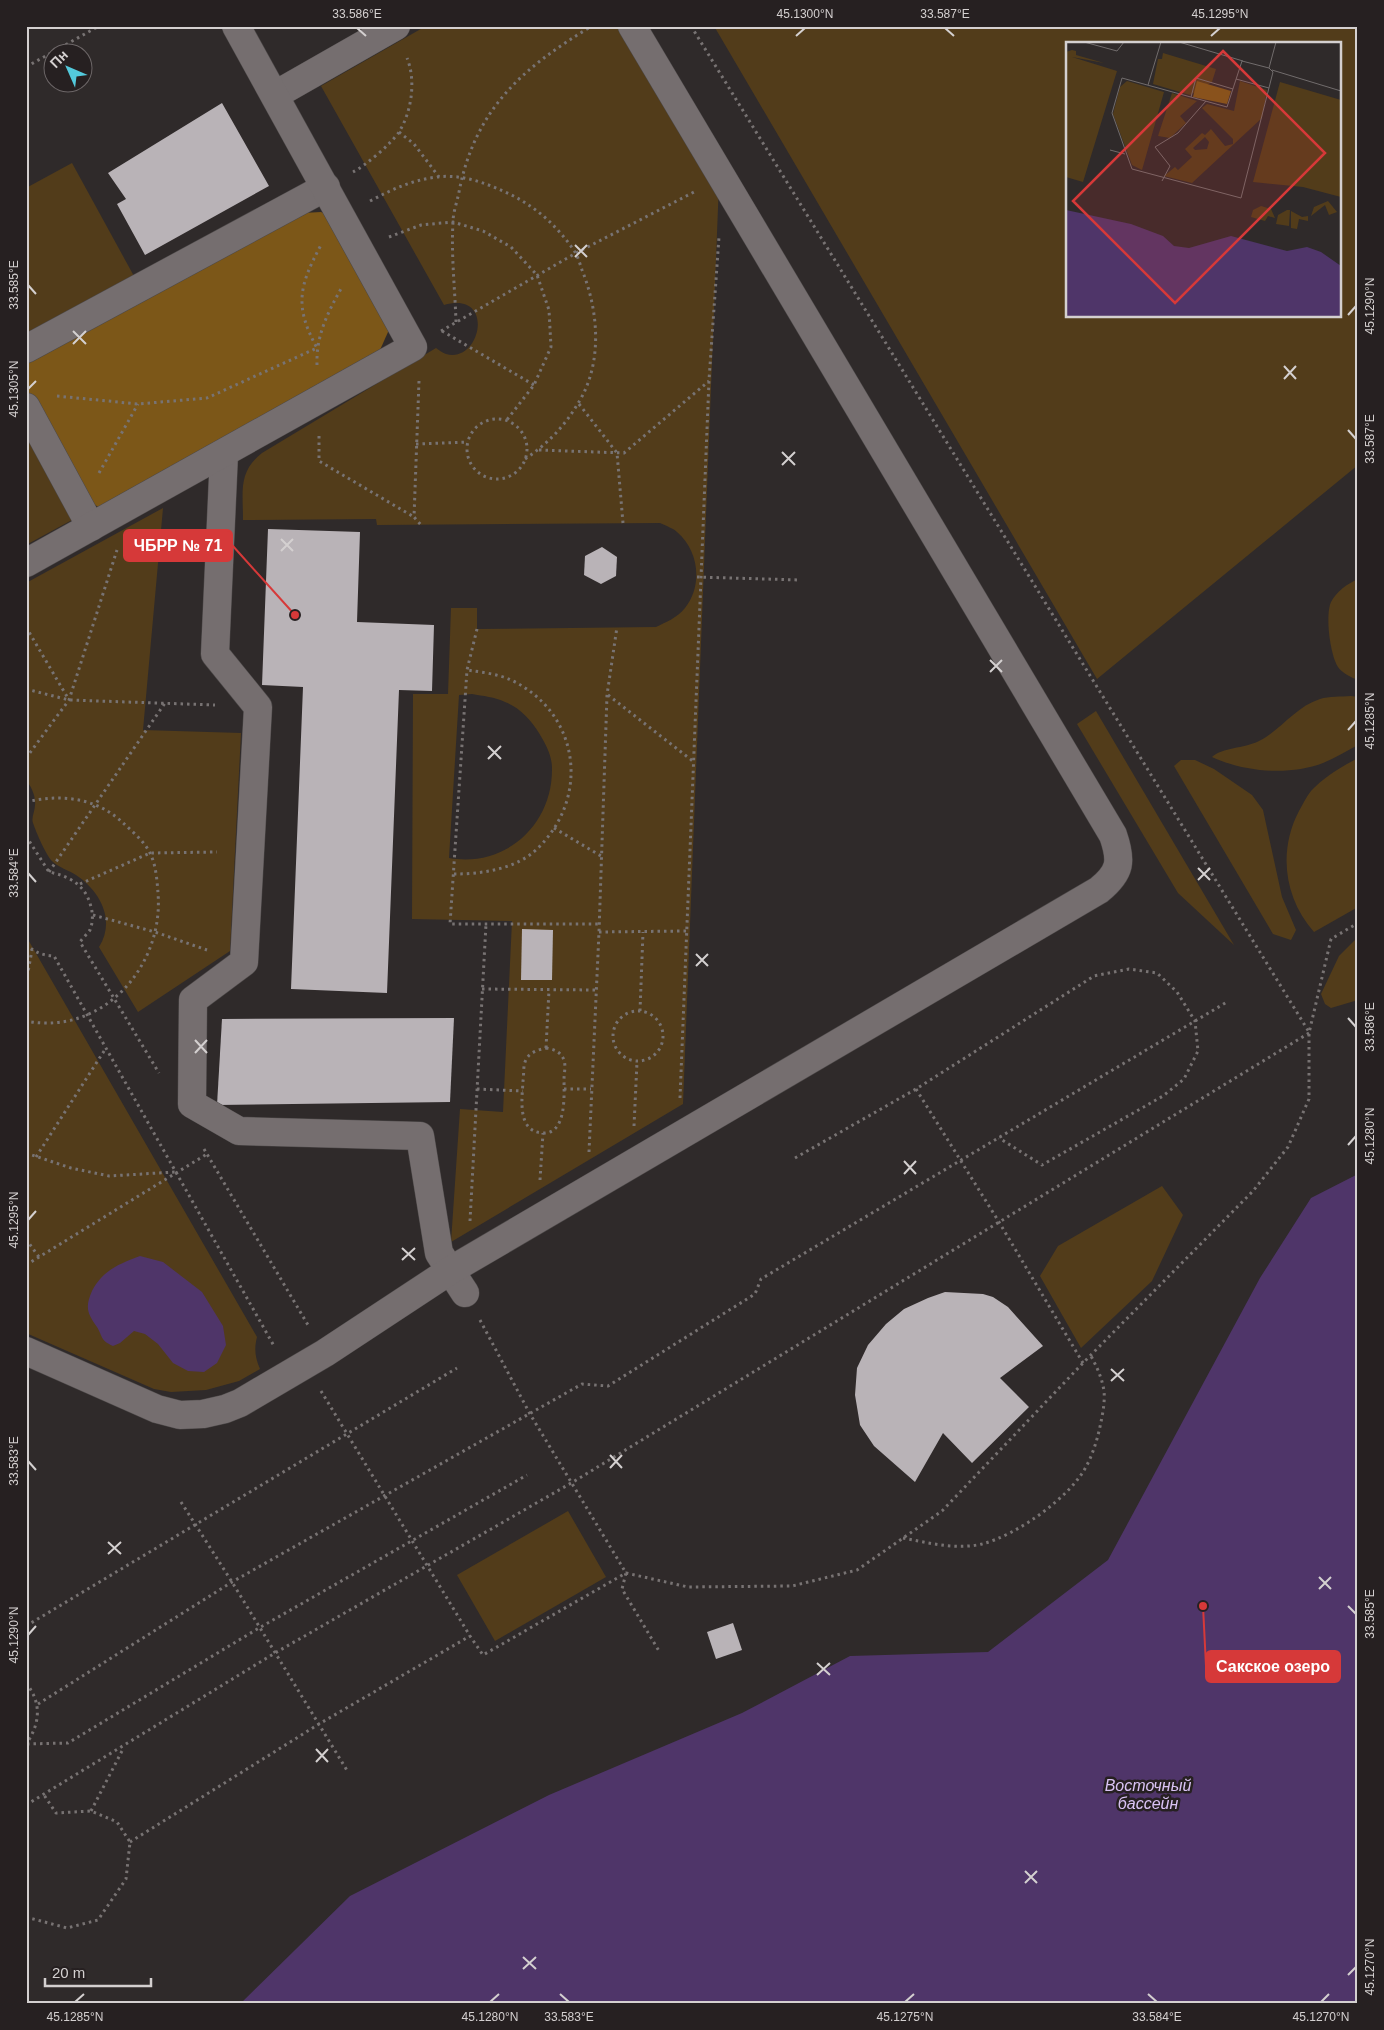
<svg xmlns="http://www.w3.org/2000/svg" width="1384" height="2030" font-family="Arial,sans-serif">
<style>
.green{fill:#523c1a;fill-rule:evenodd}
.forest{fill:#7c5718}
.water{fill:#4f3569}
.building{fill:#b9b3b7}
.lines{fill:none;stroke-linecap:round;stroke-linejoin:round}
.minor-casing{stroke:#4c4848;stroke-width:29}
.path{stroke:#787373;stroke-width:3;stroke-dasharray:2.5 4;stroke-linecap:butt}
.minor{stroke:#756e6f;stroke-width:28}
.ticks{fill:none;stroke:#d4d0d0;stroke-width:2}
.labels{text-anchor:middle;stroke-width:5;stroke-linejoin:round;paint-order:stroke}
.water-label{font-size:16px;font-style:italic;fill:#dac3f5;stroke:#262021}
.inset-road{fill:none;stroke:#716c6c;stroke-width:1}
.view{fill:#d63939;fill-opacity:0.15;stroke:#d63939;stroke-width:2.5}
.inset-edge{fill:none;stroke:#d4d0d0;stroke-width:2.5}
.leader{fill:none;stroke:#d63939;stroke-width:2}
.callout-dot{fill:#d63939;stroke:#262021;stroke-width:2}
.callout{fill:#d63939;stroke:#d63939;stroke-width:2}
.callout-label{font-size:16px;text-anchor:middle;font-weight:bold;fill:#fff}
.neatline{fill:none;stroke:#d4d0d0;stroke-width:2}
.ticks-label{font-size:12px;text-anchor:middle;fill:#d4d0d0}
</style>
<rect width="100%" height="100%" fill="#2f2a2a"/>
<g class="green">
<path d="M426 26H625L719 182 683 1104 451 1242 460 1109 503 1112 512 921 412 919 413 694H448L451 608H477V629L656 627C666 622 677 618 685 608 703 585 699 551 677 532 673 528 666 526 660 523L377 525 376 519 243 520C243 491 238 472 262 453L436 348C439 350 443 353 446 354 481 364 496 290 444 305L321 86ZM472 694C483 696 495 697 505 702 519 707 531 720 539 733 545 743 552 755 552 768 553 825 505 868 449 858L459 695Z"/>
<path d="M714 26H1358V465L1097 679ZM1068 44H1340V316H1068Z"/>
<path d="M72 163 135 278 26 338V188Z"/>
<path d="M26 436 72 520 26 545Z"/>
<path d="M163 508 143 730 241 733 230 951 138 1012 99 947C116 920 100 891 76 875 70 871 56 866 52 861 46 855 36 832 33 823 31 818 35 811 35 805 36 796 31 786 26 780V583Z"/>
<path d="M1358 579V680C1352 678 1342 673 1338 667 1330 655 1325 615 1331 602 1337 591 1347 584 1358 579Z"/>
<path d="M1351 696 1358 697V745C1346 751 1335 758 1323 763 1289 776 1244 772 1212 757 1223 747 1243 749 1259 741 1281 730 1295 707 1320 699 1329 696 1341 697 1351 696Z"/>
<path d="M1096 711 1234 945 1178 893 1077 724Z"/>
<path d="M1358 758V907L1314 932C1284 898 1278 851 1299 811 1303 804 1306 797 1311 791 1324 777 1341 767 1358 758Z"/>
<path d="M1181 760H1195L1214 769 1252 795 1263 810 1282 897 1296 930 1291 940 1273 934 1174 766Z"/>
<path d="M26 936 257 1337C254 1349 255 1357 260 1369L239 1381 206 1390 171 1392 154 1389 26 1333Z"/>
<path d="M1358 937V1000L1331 1008 1325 1004 1321 994 1339 956Z"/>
<path d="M1162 1186 1183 1215 1152 1281 1081 1348 1040 1276 1058 1246Z"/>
<path d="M568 1511 606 1577 495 1641 457 1575Z"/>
</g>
<path class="forest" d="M321 212 332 217 388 315V332L380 350 109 508 98 507 86 498 26 390V365L30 359 303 213Z"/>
<g class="water">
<path d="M1358 1174V2004H240L350 1896 549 1795 742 1713 850 1656 988 1652 1108 1560 1260 1278 1311 1198Z"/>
<path d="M140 1256 163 1262 202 1292 223 1326 226 1345 217 1363 204 1372 188 1371 173 1363 158 1344 145 1334 134 1331 120 1343 113 1346C100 1340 103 1337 97 1327 87 1313 85 1307 92 1291 103 1270 119 1264 140 1256Z"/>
</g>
<g class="building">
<path d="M222 103 269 186 145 255 117 204 126 199 108 173Z"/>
<path d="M268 529 360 532 357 622 434 625 432 691 399 690 387 993 291 989 303 687 262 685Z"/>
<path d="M602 547 617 557 616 576 601 584 584 575 585 556Z"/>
<path d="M522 929 553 930 552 980H521Z"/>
<path d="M454 1018 450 1102 217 1105 222 1019Z"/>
<path d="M945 1292 983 1294 993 1297 1008 1307 1043 1346 1000 1378 1029 1407 972 1463 943 1433 915 1482 874 1446 860 1425 855 1395 857 1368 868 1345 886 1324 904 1309 928 1298Z"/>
<path d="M733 1623 742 1650 716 1659 707 1632Z"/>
</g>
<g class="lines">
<defs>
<g id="minor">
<path d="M275 95 396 26"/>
<path d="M26 349 326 187"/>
<path d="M26 407 91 527"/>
<path d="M224 454 215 654 258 707 244 962 193 1000 192 1104 239 1131 420 1136 439 1253 465 1293"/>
<path d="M26 563 413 347 236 26"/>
<path d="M26 1351 157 1409 180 1415 203 1414 225 1409 240 1403 325 1353 451 1270 1099 890C1121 872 1122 861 1113 835L632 26"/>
</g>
</defs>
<use href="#minor" class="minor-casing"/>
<g class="path">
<path d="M691 26 1309 1032"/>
<path d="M26 67 99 26"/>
<path d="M399 132 414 144 439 177"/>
<path d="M353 172C365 166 391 144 399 132 412 111 416 80 407 58"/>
<path d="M370 201C393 189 412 180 437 177 460 174 483 182 503 191 533 204 557 225 575 252 578 257 580 264 582 270 599 312 603 365 577 405 564 427 546 445 525 459"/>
<path d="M389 237 421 225 453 222 483 231 511 247 537 275 549 310 551 347 534 385 506 421"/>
<path d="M456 322C455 289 451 255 453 222 453 213 457 202 459 192 475 109 522 68 592 26"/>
<path d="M441 331 576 253 694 192"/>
<path d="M442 331 534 385"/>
<path d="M317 365C316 335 328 312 342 287"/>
<path d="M419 381 414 517 421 525"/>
<path d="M57 396 138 404 207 398 317 348C294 306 299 286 321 245"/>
<path d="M579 404 617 453 623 523"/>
<circle cx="497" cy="449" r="30"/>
<path d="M319 436V461L414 517"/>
<path d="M416 444 468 442"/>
<path d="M539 450 624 453 709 381"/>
<path d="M99 473 138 404"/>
<path d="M697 577 799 580"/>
<path d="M26 627 69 700"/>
<path d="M477 629 467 670 450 924H599"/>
<path d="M26 689 69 700 215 705"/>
<path d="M608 695 694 762"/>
<path d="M26 758 69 700 117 550"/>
<path d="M26 802C60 794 95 797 122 822 132 831 144 841 150 853 156 865 157 880 158 893 164 967 102 1036 26 1021"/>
<path d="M554 828 601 856"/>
<path d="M26 836 49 872C69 876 86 885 91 907 93 914 93 922 90 930 87 934 83 938 80 942L159 1073"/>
<path d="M49 872 165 703"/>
<path d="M454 874C482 874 517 869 538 848 591 796 579 712 511 680 498 674 481 672 467 670"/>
<path d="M80 884 150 853 217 852"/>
<path d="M93 915 155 932 207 950"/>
<path d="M599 932 686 931"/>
<path d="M26 944C35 953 42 955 54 956L274 1346"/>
<path d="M26 983 32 950"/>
<path d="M482 989 596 990"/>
<path d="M640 1011 643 932"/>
<circle cx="638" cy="1036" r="25"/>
<path d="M546 1048C554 1049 561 1052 564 1060 566 1066 564 1074 564 1079 564 1095 567 1135 542 1133 517 1131 522 1099 523 1081 524 1076 523 1068 525 1062 528 1053 537 1050 546 1048Z"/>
<path d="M546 1048 549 990"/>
<path d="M477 1089 523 1091"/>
<path d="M564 1089H591"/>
<path d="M916 1089 999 1222 1083 1363"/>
<path d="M680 1098 709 380 719 237"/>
<path d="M634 1126 637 1062"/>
<path d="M204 1149 308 1325"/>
<path d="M589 1152 599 932 607 695 617 627"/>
<path d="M26 1153 71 1168 109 1176 175 1172"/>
<path d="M36 1157 106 1048"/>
<path d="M795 1158 916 1089 1094 976 1129 969 1157 973 1177 992 1195 1021 1198 1051 1184 1079 1163 1096 1042 1165 999 1138"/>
<path d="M540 1180 543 1133"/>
<path d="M470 1221 486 924"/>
<path d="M26 1239 39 1257"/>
<path d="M26 1265 207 1154"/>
<path d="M480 1320 530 1414 626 1573 622 1589 659 1651"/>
<path d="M321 1391 470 1636 483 1655 626 1573 688 1587 792 1586 857 1570 942 1511 1083 1363 1253 1191 1288 1147 1309 1099V1033L1331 939 1358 923"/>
<path d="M181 1502 232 1582 348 1772"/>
<path d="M903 1538C929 1543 956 1550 982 1544 1017 1535 1071 1497 1087 1465 1094 1451 1098 1437 1101 1422 1103 1412 1105 1401 1104 1391 1102 1378 1097 1367 1091 1356"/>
<path d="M26 1626 457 1368"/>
<path d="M26 1683C42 1703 40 1723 27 1743"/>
<path d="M38 1704 232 1582 582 1384 608 1386 755 1294 761 1279 1227 1002"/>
<path d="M27 1744 68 1743 259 1628 527 1475"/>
<path d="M26 1805 275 1653 573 1482 1309 1033"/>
<path d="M91 1811 123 1749"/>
<path d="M130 1842 319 1724 470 1636"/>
<path d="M26 1917 67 1928 98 1920 126 1879 130 1842 117 1822 91 1811 56 1813 44 1795"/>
</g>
<use href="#minor" class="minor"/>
</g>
<path class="ticks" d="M357 28 366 36M945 28 954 36M796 36 805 28M1211 36 1220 28M575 245 587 257M575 257 587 245M28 285 36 294M1348 315 1356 306M73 331 86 344M73 344 86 331M1284 366 1296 379M1284 379 1296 366M28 389 36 381M1348 430 1356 439M782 452 795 465M782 465 795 452M281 539 293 551M281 551 293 539M990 660 1002 672M990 672 1002 660M1348 730 1356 721M488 746 501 759M488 759 501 746M1198 868 1210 880M28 873 36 882M1198 880 1210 868M696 954 708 966M696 966 708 954M1348 1018 1356 1027M195 1040 207 1053M195 1053 207 1040M1348 1145 1356 1136M904 1161 916 1174M904 1174 916 1161M28 1220 36 1211M402 1248 415 1260M402 1260 415 1248M1111 1369 1124 1381M1111 1381 1124 1369M610 1455 622 1468M28 1461 36 1470M610 1468 622 1455M108 1542 121 1554M108 1554 121 1542M1319 1577 1331 1589M1319 1589 1331 1577M1348 1606 1356 1614M28 1635 36 1626M817 1663 830 1675M817 1675 830 1663M316 1749 328 1762M316 1762 328 1749M1025 1871 1037 1883M1025 1883 1037 1871M523 1957 536 1969M523 1969 536 1957M1348 1975 1356 1967M560 1994 569 2002M1148 1994 1157 2002M75 2002 84 1994M490 2002 499 1994M905 2002 914 1994M1321 2002 1329 1994"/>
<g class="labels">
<g class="water-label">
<text x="1148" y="1791">Восточный<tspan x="1148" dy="18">бассейн</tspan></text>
</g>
</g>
<g transform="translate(1066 42)">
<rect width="275" height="275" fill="#2f2a2a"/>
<path d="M6 8 10 9V13L38 21 6 15 51 29 17 140 0 135V10ZM97 11 150 27 146 40 124 53 87 42 92 17H96ZM61 39 98 50 76 128 66 123 47 72 54 45ZM174 39 201 48 196 76 126 141 98 134 109 125 112 128 126 115 119 107 136 91 139 93 145 87 159 104 167 102V97L136 66 141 62 168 69ZM139 95 143 100 141 107 129 108 127 106ZM214 40 275 58V155L237 145 187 140ZM106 51 131 59 114 74 120 81 104 96 92 94ZM262 159 271 170 263 173 259 163 245 174 248 165ZM195 164 205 167 209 176 202 174 199 179 185 175 187 168ZM221 168H224L223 184 210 182 212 173ZM225 169 236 175 242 174V179L233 177 231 187 225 186Z" fill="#523c1a" fill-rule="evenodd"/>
<path d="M131 39 165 49 161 62 127 55Z" fill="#7c5718"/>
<path d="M0 168 65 182 97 194 108 204 123 206 165 194 221 209 241 205 255 210 275 224V275H0Z" fill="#4f3569"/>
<path class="inset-road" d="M18 0 51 9 58 0M113 0 177 19M176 19 203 26 207 30 175 156 66 127 46 71 56 36 161 65ZM203 26 210 0M206 28 275 49M170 37 203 46M82 43 95 0M125 55 130 36 167 47M44 108 59 112M96 139 104 124 89 105 112 91 140 59"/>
<path class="view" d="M157 9 259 111 109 261 7 159Z"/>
<rect width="275" height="275" class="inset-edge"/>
</g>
<path class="leader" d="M295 615L232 545M1203 1606L1206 1666"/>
<g class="callout-dot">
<circle cx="295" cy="615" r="5"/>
<circle cx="1203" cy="1606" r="5"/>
</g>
<g class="callout">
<rect x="124" y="530" width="108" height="31" rx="5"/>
<rect x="1206" y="1651" width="134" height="31" rx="5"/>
</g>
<g class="callout-label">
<text x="178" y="551">ЧБРР № 71</text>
<text x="1273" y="1672">Сакское озеро</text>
</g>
<rect width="1384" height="2030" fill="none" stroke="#262021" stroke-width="55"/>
<g transform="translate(68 68) rotate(315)"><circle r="24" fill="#262021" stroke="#6c6667"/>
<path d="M0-4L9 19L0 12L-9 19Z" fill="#53cadc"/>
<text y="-8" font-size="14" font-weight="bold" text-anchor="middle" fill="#d4d0d0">Пн</text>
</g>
<path d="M45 1978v8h106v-8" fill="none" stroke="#d4d0d0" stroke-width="2.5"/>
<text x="52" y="1978" font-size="15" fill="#d4d0d0" stroke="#262021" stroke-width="4" paint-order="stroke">20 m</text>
<rect x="28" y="28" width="1328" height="1974" class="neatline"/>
<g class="ticks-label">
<text x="357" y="18">33.586°E</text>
<text x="805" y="18">45.1300°N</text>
<text x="945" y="18">33.587°E</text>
<text x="1220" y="18">45.1295°N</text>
<text transform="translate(14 285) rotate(-90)" y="4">33.585°E</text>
<text transform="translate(1370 306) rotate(-90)" y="4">45.1290°N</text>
<text transform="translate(14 389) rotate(-90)" y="4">45.1305°N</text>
<text transform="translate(1370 439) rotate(-90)" y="4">33.587°E</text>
<text transform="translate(1370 721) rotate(-90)" y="4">45.1285°N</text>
<text transform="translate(14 873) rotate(-90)" y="4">33.584°E</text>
<text transform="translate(1370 1027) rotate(-90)" y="4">33.586°E</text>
<text transform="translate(1370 1136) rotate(-90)" y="4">45.1280°N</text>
<text transform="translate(14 1220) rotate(-90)" y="4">45.1295°N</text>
<text transform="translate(14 1461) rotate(-90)" y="4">33.583°E</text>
<text transform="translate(1370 1614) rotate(-90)" y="4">33.585°E</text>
<text transform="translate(14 1635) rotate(-90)" y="4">45.1290°N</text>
<text transform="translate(1370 1967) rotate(-90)" y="4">45.1270°N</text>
<text x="75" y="2021">45.1285°N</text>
<text x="490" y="2021">45.1280°N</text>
<text x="569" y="2021">33.583°E</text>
<text x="905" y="2021">45.1275°N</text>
<text x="1157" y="2021">33.584°E</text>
<text x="1321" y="2021">45.1270°N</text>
</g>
</svg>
